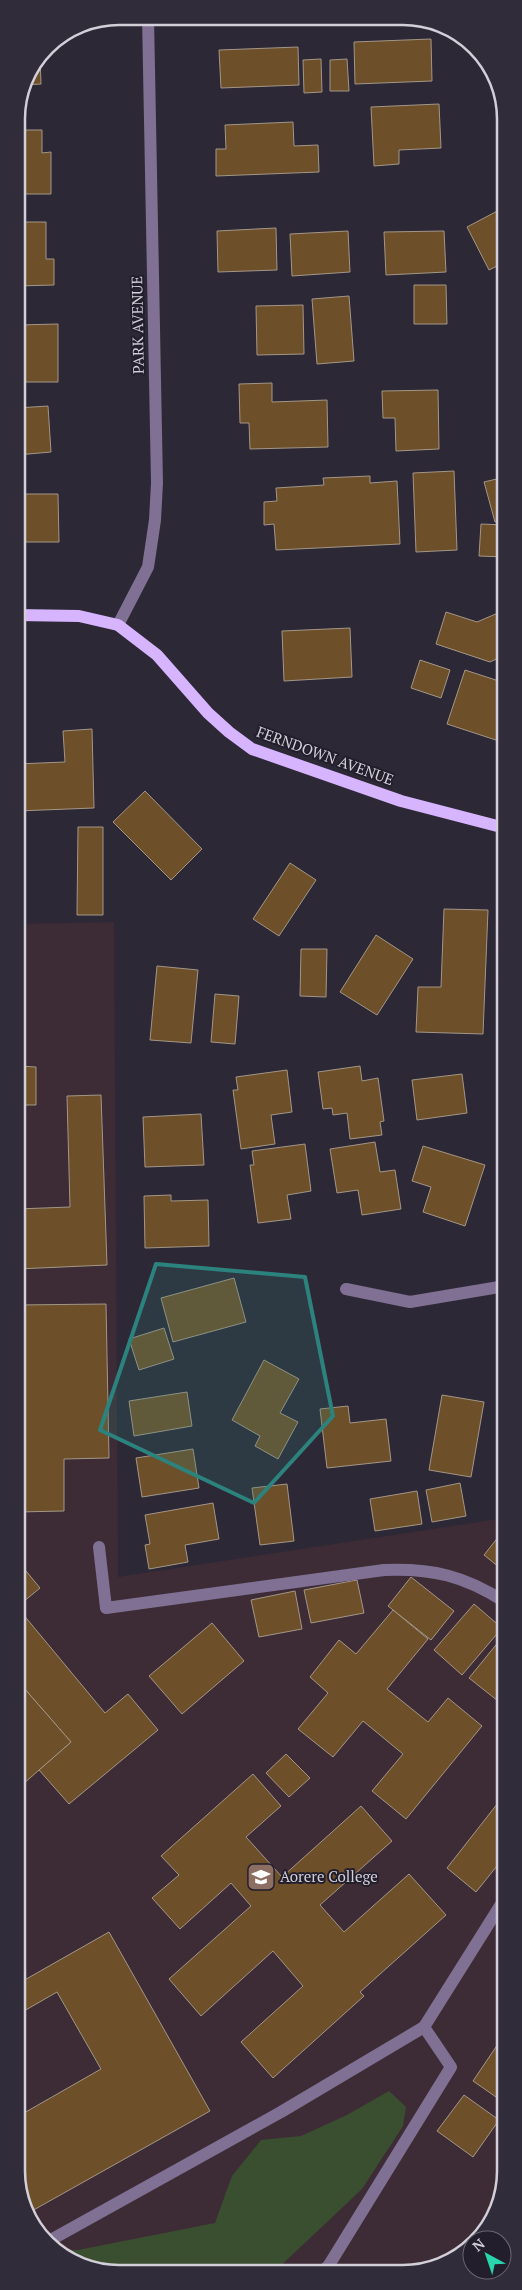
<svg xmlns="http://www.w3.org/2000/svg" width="522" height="2290" font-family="'PT Serif',serif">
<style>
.education{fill:#3d2c36}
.green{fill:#3a4f30}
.building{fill:#6d502a;stroke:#a39687}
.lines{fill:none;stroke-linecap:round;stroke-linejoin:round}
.minor{stroke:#807093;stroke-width:12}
.major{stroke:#d7b4fe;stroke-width:12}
.marked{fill:#2c837e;fill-opacity:0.2;stroke:#2c837e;stroke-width:4;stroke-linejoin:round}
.labels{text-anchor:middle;stroke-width:4;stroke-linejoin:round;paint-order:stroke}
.street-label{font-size:15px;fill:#d2cfd9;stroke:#231e2c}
.poi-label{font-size:15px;fill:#d2cfd9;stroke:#231e2c;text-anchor:start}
.rim{fill:none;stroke:#d2cfd9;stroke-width:2.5}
</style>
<rect width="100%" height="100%" fill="#2d2836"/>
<path class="education" d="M114 922 118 1577 505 1518 506 2177 498 2210 478 2240H472V2245L416 2273 99 2272 42 2239 17 2184V924Z"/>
<path class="green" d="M389 2091 406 2107 403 2126 362 2189 274 2272H99L61 2250H78L215 2223 232 2176 261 2140 301 2136 347 2115Z"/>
<g class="building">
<path d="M431 39 432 81 355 84 354 42Z"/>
<path d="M298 47 299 85 221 88 219 50Z"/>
<path d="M40 56 41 84 23 85 24 80Z"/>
<path d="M321 59 322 92 304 93 303 60Z"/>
<path d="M347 59 349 91H330V60Z"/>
<path d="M493 81 505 106V142Z"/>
<path d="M439 104 441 148 399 150V164L374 166 371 107Z"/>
<path d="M293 122 294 146 318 145 319 172 216 176V149H226L225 125Z"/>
<path d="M16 130H42V153L51 152V194H16Z"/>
<path d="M505 207V262L489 270 467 227Z"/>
<path d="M16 222H46V259H54V285L17 286Z"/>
<path d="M276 228 277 270 218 272 217 231Z"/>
<path d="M348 231 350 272 292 276 290 234Z"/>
<path d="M444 231 446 272 386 275 384 232Z"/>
<path d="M414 285H446L447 324H414Z"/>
<path d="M349 296 354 361 317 364 312 299Z"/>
<path d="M303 305 304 354 257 355 256 306Z"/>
<path d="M58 324V382H19V325Z"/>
<path d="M272 383V402L327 400 328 447 250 449 249 423H240L239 384Z"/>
<path d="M438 390 439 449 396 451 395 418H383L382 391Z"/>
<path d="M48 406 51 452 17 455V408Z"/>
<path d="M454 471 457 550 416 552 413 473Z"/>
<path d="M370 476V483L397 481 400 544 276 550 274 524 264 525V502L277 501 276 488 324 485 323 478Z"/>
<path d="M505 477V519L495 522 484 482Z"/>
<path d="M17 494H58L59 542H17Z"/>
<path d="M481 524 505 525V557L479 556Z"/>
<path d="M505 610V655L490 662 436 644 446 612 477 622Z"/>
<path d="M350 628 352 677 284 681 282 631Z"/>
<path d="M420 660 450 670 441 698 411 688Z"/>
<path d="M465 670 505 683V743L447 724Z"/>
<path d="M92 729 94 808 17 811V764L65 762 63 731Z"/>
<path d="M145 791 202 849 171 880 113 822Z"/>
<path d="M78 827H103V915H77Z"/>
<path d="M290 863 316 880 279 936 253 919Z"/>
<path d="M444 909 488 910 483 1034 416 1032 418 987H441Z"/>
<path d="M376 935 413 959 377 1015 340 992Z"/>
<path d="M17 943H19V1066L36 1067V1105H17Z"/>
<path d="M301 949H327L326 997 300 996Z"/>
<path d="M157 966 198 970 191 1043 150 1040Z"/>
<path d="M215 994 239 996 235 1044 211 1042Z"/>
<path d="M360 1066 362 1081 378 1078 384 1121 380 1122 382 1135 350 1139 347 1113 333 1115 332 1108 323 1109 318 1072Z"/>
<path d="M287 1070 292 1112 271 1115 275 1144 241 1149 233 1090H238L236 1077Z"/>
<path d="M462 1074 467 1113 417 1120 412 1080Z"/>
<path d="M101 1095 107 1265 17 1269V1209L70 1207 67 1096Z"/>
<path d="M201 1114 204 1165 145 1167 143 1117Z"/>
<path d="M375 1142 380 1172 395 1170 401 1209 362 1215 358 1190 337 1193 330 1149Z"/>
<path d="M305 1144 311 1191 287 1195 291 1219 258 1223 250 1165H254L252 1151Z"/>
<path d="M423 1146 485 1165 465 1226 423 1212 431 1187 412 1181Z"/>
<path d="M171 1195V1201L208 1200 209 1246 145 1248 144 1196Z"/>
<path d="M234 1278 246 1322 173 1342 161 1298Z"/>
<path d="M106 1304 109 1458 64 1459V1511L17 1512V1305Z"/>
<path d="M164 1328 174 1359 139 1370 129 1339Z"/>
<path d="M264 1360 299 1379 280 1413 298 1422 278 1459 255 1446 260 1436 232 1420Z"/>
<path d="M187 1392 192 1426 134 1436 129 1401Z"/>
<path d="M442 1395 484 1402 471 1477 429 1470Z"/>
<path d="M348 1406 350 1423 386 1419 391 1461 327 1468 320 1409Z"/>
<path d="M193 1449 199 1488 142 1497 136 1458Z"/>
<path d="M460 1483 466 1516 432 1522 426 1490Z"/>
<path d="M287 1484 294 1541 260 1545 252 1488Z"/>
<path d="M417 1491 422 1524 375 1531 370 1499Z"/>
<path d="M213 1503 219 1539 185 1545 188 1562 149 1569 145 1545 150 1544 145 1515Z"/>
<path d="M503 1531 505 1532V1572L484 1555Z"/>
<path d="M17 1560 40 1588 17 1607 105 1713 128 1694 158 1730 69 1804 39 1770 71 1742 17 1680Z"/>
<path d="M411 1577 454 1611 431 1640 388 1606Z"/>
<path d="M357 1580 364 1613 311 1623 304 1590Z"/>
<path d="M295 1591 302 1629 259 1637 251 1600Z"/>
<path d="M474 1604 502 1628 462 1675 434 1650Z"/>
<path d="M393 1610 428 1639 387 1689 428 1722 448 1698 482 1726 406 1819 372 1791 403 1754 363 1721 333 1757 298 1729 328 1693 310 1677 339 1640 356 1654Z"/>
<path d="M212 1623 244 1661 182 1714 149 1676Z"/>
<path d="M500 1640 505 1644V1720H500L498 1701 469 1678Z"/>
<path d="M17 1680 71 1742 22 1785 17 1779Z"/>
<path d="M286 1754 310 1778 289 1797 266 1773Z"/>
<path d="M253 1774 281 1806 246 1837 282 1877 361 1806 392 1841 320 1905 344 1932 409 1874 446 1915 360 1992 364 1996 273 2078 241 2042 303 1986 273 1951 201 2016 169 1979 251 1906 231 1883 180 1929 152 1898 179 1875 161 1856Z"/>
<path d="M505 1794V1856L476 1892 447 1868Z"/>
<path d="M109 1932 210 2111 30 2212 17 2184V2117L101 2069 57 1992 17 2015V1974L21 1982Z"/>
<path d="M500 2041 506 2045V2089L499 2099 473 2081Z"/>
<path d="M464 2095 499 2120 473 2157 437 2131Z"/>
</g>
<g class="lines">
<g class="minor">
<path d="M118 625 148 567 155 520 157 483 148 17"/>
<path d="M346 1289 410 1302 505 1286"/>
<path d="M99 1547 106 1608 384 1570C432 1568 465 1576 505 1602"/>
<path d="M424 2027 505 1898"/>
<path d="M47 2242 281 2112 424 2027 451 2067 329 2265 321 2273"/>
</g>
<path class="major" d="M17 615 79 616 118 625 157 655 208 713 229 732 252 749 401 801 505 828"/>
</g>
<path class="marked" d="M156 1264 305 1277 333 1416 254 1503 100 1430Z"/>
<defs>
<symbol id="school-square" viewBox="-11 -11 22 22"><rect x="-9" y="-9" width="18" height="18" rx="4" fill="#8d6e63" stroke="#231e2c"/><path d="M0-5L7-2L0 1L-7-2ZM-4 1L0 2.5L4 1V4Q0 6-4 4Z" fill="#fff"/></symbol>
</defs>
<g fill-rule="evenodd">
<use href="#school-square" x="245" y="1861" width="32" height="32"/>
</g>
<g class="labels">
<g class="street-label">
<text transform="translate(138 325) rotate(-91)" y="5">PARK AVENUE</text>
<text transform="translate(325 756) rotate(20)" y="5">FERNDOWN AVENUE</text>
</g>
<g class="poi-label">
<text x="280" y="1882">Aorere College</text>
</g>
</g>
<path d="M0 0H522V2290H0ZM119 25H403A94 94 0 0 1 497 119V2171A94 94 0 0 1 403 2265H119A94 94 0 0 1 25 2171V119A94 94 0 0 1 119 25Z" fill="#312c3a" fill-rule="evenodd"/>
<path class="rim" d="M119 25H403A94 94 0 0 1 497 119V2171A94 94 0 0 1 403 2265H119A94 94 0 0 1 25 2171V119A94 94 0 0 1 119 25Z"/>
<g transform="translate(487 2255) rotate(320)"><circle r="24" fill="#231e2c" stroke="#696571"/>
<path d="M0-4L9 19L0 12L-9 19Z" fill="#28d5ad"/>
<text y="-8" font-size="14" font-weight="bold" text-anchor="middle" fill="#d2cfd9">N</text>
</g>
</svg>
